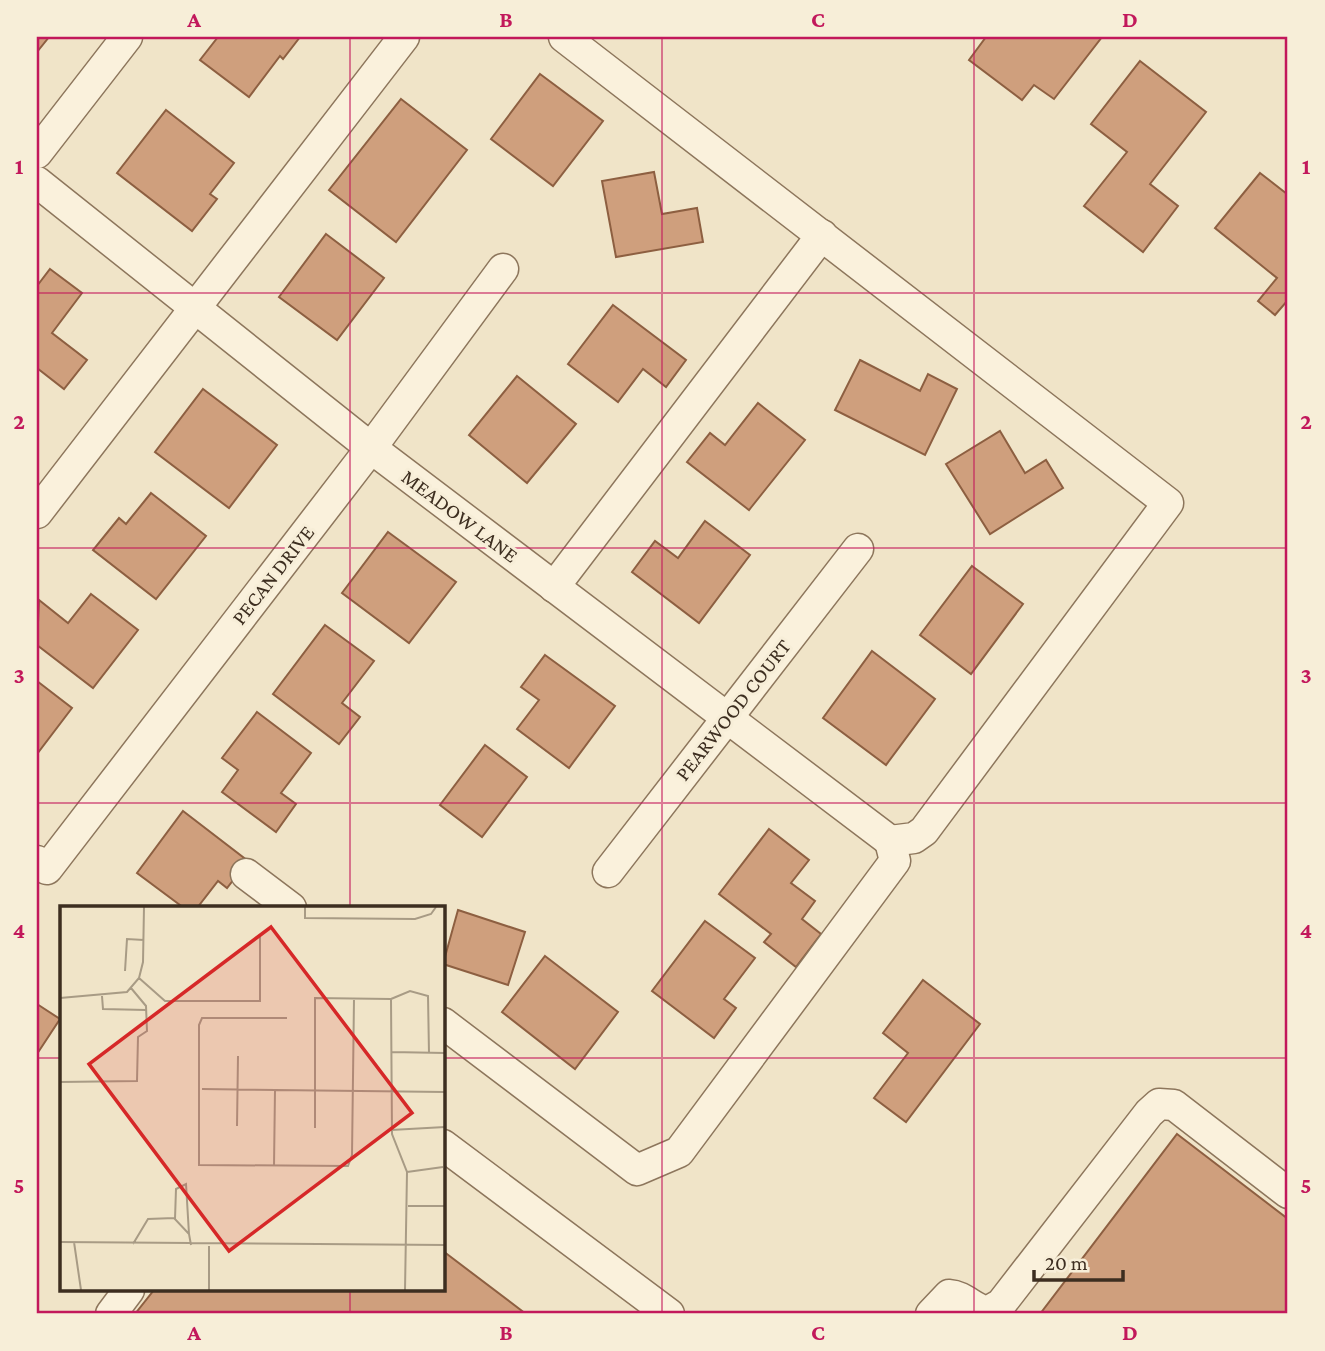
<svg xmlns="http://www.w3.org/2000/svg" width="1325" height="1351" font-family="'Crimson Pro',serif">
<style>
.building{fill:#cf9f7d;stroke:#8d5f41;stroke-width:2}
.lines{fill:none;stroke-linecap:round;stroke-linejoin:round}
.minor-casing{stroke:#8d765c;stroke-width:33}
.minor{stroke:#faf1dc;stroke-width:30}
.grid{fill:none;stroke:#c2185b;stroke-width:2;stroke-opacity:0.55}
.labels{text-anchor:middle;stroke-width:6;stroke-linejoin:round;paint-order:stroke}
.street-label{font-size:21px;fill:#3d2e20;stroke:#f7eed8}
.inset-road{fill:none;stroke:#a89b85;stroke-width:2}
.view{fill:#d62828;fill-opacity:0.15;stroke:#d62828;stroke-width:3.5}
.inset-edge{fill:none;stroke:#3d2e20;stroke-width:3.5}
.neatline{fill:none;stroke:#c2185b;stroke-width:2.5}
.grid-label{font-size:23px;text-anchor:middle;font-weight:bold;fill:#c2185b}
</style>
<rect width="100%" height="100%" fill="#f0e4c8"/>
<g class="building">
<path d="M37 37H49L37 52Z"/>
<path d="M218 37H300L283 59 280 56 249 97 200 60Z"/>
<path d="M986 37H1102L1054 99 1034 85 1022 100 969 60Z"/>
<path d="M1140 61 1206 112 1150 184 1178 206 1143 252 1084 206 1127 152 1091 124Z"/>
<path d="M540 74 603 121 553 186 491 139Z"/>
<path d="M401 99 467 150 396 242 329 190Z"/>
<path d="M166 110 234 163 210 194 217 199 192 231 117 173Z"/>
<path d="M654 172 662 214 697 208 703 242 616 257 602 181Z"/>
<path d="M1260 173 1287 194 1288 192V300L1275 315 1258 301 1277 278 1215 228Z"/>
<path d="M326 234 384 278 337 340 279 297Z"/>
<path d="M50 269 82 293 52 333 87 360 64 389 37 368V286Z"/>
<path d="M613 305 686 360 666 387 643 369 618 402 568 364Z"/>
<path d="M860 360 920 391 928 374 957 389 925 455 835 410Z"/>
<path d="M517 376 576 424 527 483 469 435Z"/>
<path d="M203 389 277 445 229 508 155 452Z"/>
<path d="M758 403 805 440 749 510 687 462 710 433 725 445Z"/>
<path d="M1000 431 1025 473 1046 460 1063 488 990 534 946 464Z"/>
<path d="M151 493 206 536 156 599 93 550 119 518 126 524Z"/>
<path d="M705 521 750 555 699 623 632 572 655 541 678 558Z"/>
<path d="M388 532 456 582 409 643 342 593Z"/>
<path d="M972 566 1023 604 971 674 920 635Z"/>
<path d="M91 594 138 630 93 688 37 645 39 600 68 623Z"/>
<path d="M325 625 374 661 342 703 360 717 339 744 273 694Z"/>
<path d="M872 651 935 699 886 765 823 718Z"/>
<path d="M545 655 615 706 569 768 517 729 539 700 521 687Z"/>
<path d="M37 681 72 708 37 754Z"/>
<path d="M257 712 311 753 281 793 296 804 276 832 222 792 238 770 222 758Z"/>
<path d="M485 745 527 777 482 837 440 805Z"/>
<path d="M183 811 248 861 227 888 218 881 197 908H184L137 873Z"/>
<path d="M769 829 809 860 791 883 815 901 802 919 821 934 796 967 764 942 771 934 719 894Z"/>
<path d="M458 910 525 932 508 985 443 964Z"/>
<path d="M705 921 755 958 724 999 736 1008 714 1038 652 991Z"/>
<path d="M545 956 618 1012 575 1069 502 1012Z"/>
<path d="M923 980 980 1024 906 1122 874 1098 908 1053 883 1033Z"/>
<path d="M37 1004 60 1019 37 1054Z"/>
<path d="M1177 1134 1288 1219V1314H1040Z"/>
<path d="M443 1251 526 1314H135L154 1290H443Z"/>
</g>
<g class="lines">
<defs>
<g id="minor">
<path d="M564 37 1168 503 924 831 914 838 890 841"/>
<path d="M37 153 127 37"/>
<path d="M37 182 371 448 890 841"/>
<path d="M37 513 404 37"/>
<path d="M554 587 822 235"/>
<path d="M37 861 47 869 371 448 503 269"/>
<path d="M608 872 858 549"/>
<path d="M246 874 291 908"/>
<path d="M443 1023 637 1170 679 1152 895 861 890 841"/>
<path d="M443 1145 669 1314"/>
<path d="M111 1314 129 1290"/>
<path d="M931 1314 949 1295C964 1296 972 1308 987 1312L1001 1304 1149 1113 1159 1104 1174 1105 1288 1193"/>
</g>
</defs>
<use href="#minor" class="minor-casing"/>
<use href="#minor" class="minor"/>
</g>
<path class="grid" d="M350 37V908M662 37V1314M974 37V1314M37 293H1288M37 548H1288M37 803H1288M37 1058H61M443 1058H1288M350 1290V1314"/>
<g class="labels">
<g class="street-label">
<text transform="translate(460 516) rotate(37)" y="7">MEADOW LANE</text>
<text transform="translate(273 575) rotate(-52)" y="7">PECAN DRIVE</text>
<text transform="translate(733 710) rotate(-52)" y="7">PEARWOOD COURT</text>
</g>
</g>
<g transform="translate(60 906)">
<rect width="385" height="385" fill="#f0e4c8"/>
<path class="inset-road" d="M245 1V12L355 13 371 8 376 1M65 65 67 33 84 34M79 72 105 95H200V29M42 90 43 103 86 104M0 92 67 86 79 72 83 56 84 1M331 93 332 228 347 266 345 384M331 93 350 85 368 90 369 147M227 112H142L139 119V259L288 260 292 249 294 93M331 146 385 147M0 176 77 175 78 131 87 125 86 100 71 82M142 183 385 186M177 220 178 150M255 222V92L331 93M331 224 385 221M214 260 215 184M347 266 383 261M348 300H385M115 313 116 283 126 278 129 328M0 336 385 339M14 336 21 384M73 338 88 313 114 312 129 328 131 339M149 340V384"/>
<path class="view" d="M211 21 352 207 169 345 29 158Z"/>
<rect width="385" height="385" class="inset-edge"/>
</g>
<rect width="1325" height="1351" fill="none" stroke="#f7eed8" stroke-width="77"/>
<path d="M1034 1270v10h89v-10" fill="none" stroke="#3d2e20" stroke-width="3.5"/>
<text x="1045" y="1270" font-size="21" fill="#3d2e20" stroke="#f7eed8" stroke-width="5" paint-order="stroke">20 m</text>
<rect x="38" y="38" width="1248" height="1274" class="neatline"/>
<g class="grid-label">
<text x="194" y="27">A</text>
<text x="506" y="27">B</text>
<text x="818" y="27">C</text>
<text x="1130" y="27">D</text>
<text x="19" y="174">1</text>
<text x="1306" y="174">1</text>
<text x="19" y="429">2</text>
<text x="1306" y="429">2</text>
<text x="19" y="683">3</text>
<text x="1306" y="683">3</text>
<text x="19" y="938">4</text>
<text x="1306" y="938">4</text>
<text x="19" y="1193">5</text>
<text x="1306" y="1193">5</text>
<text x="194" y="1340">A</text>
<text x="506" y="1340">B</text>
<text x="818" y="1340">C</text>
<text x="1130" y="1340">D</text>
</g>
</svg>
